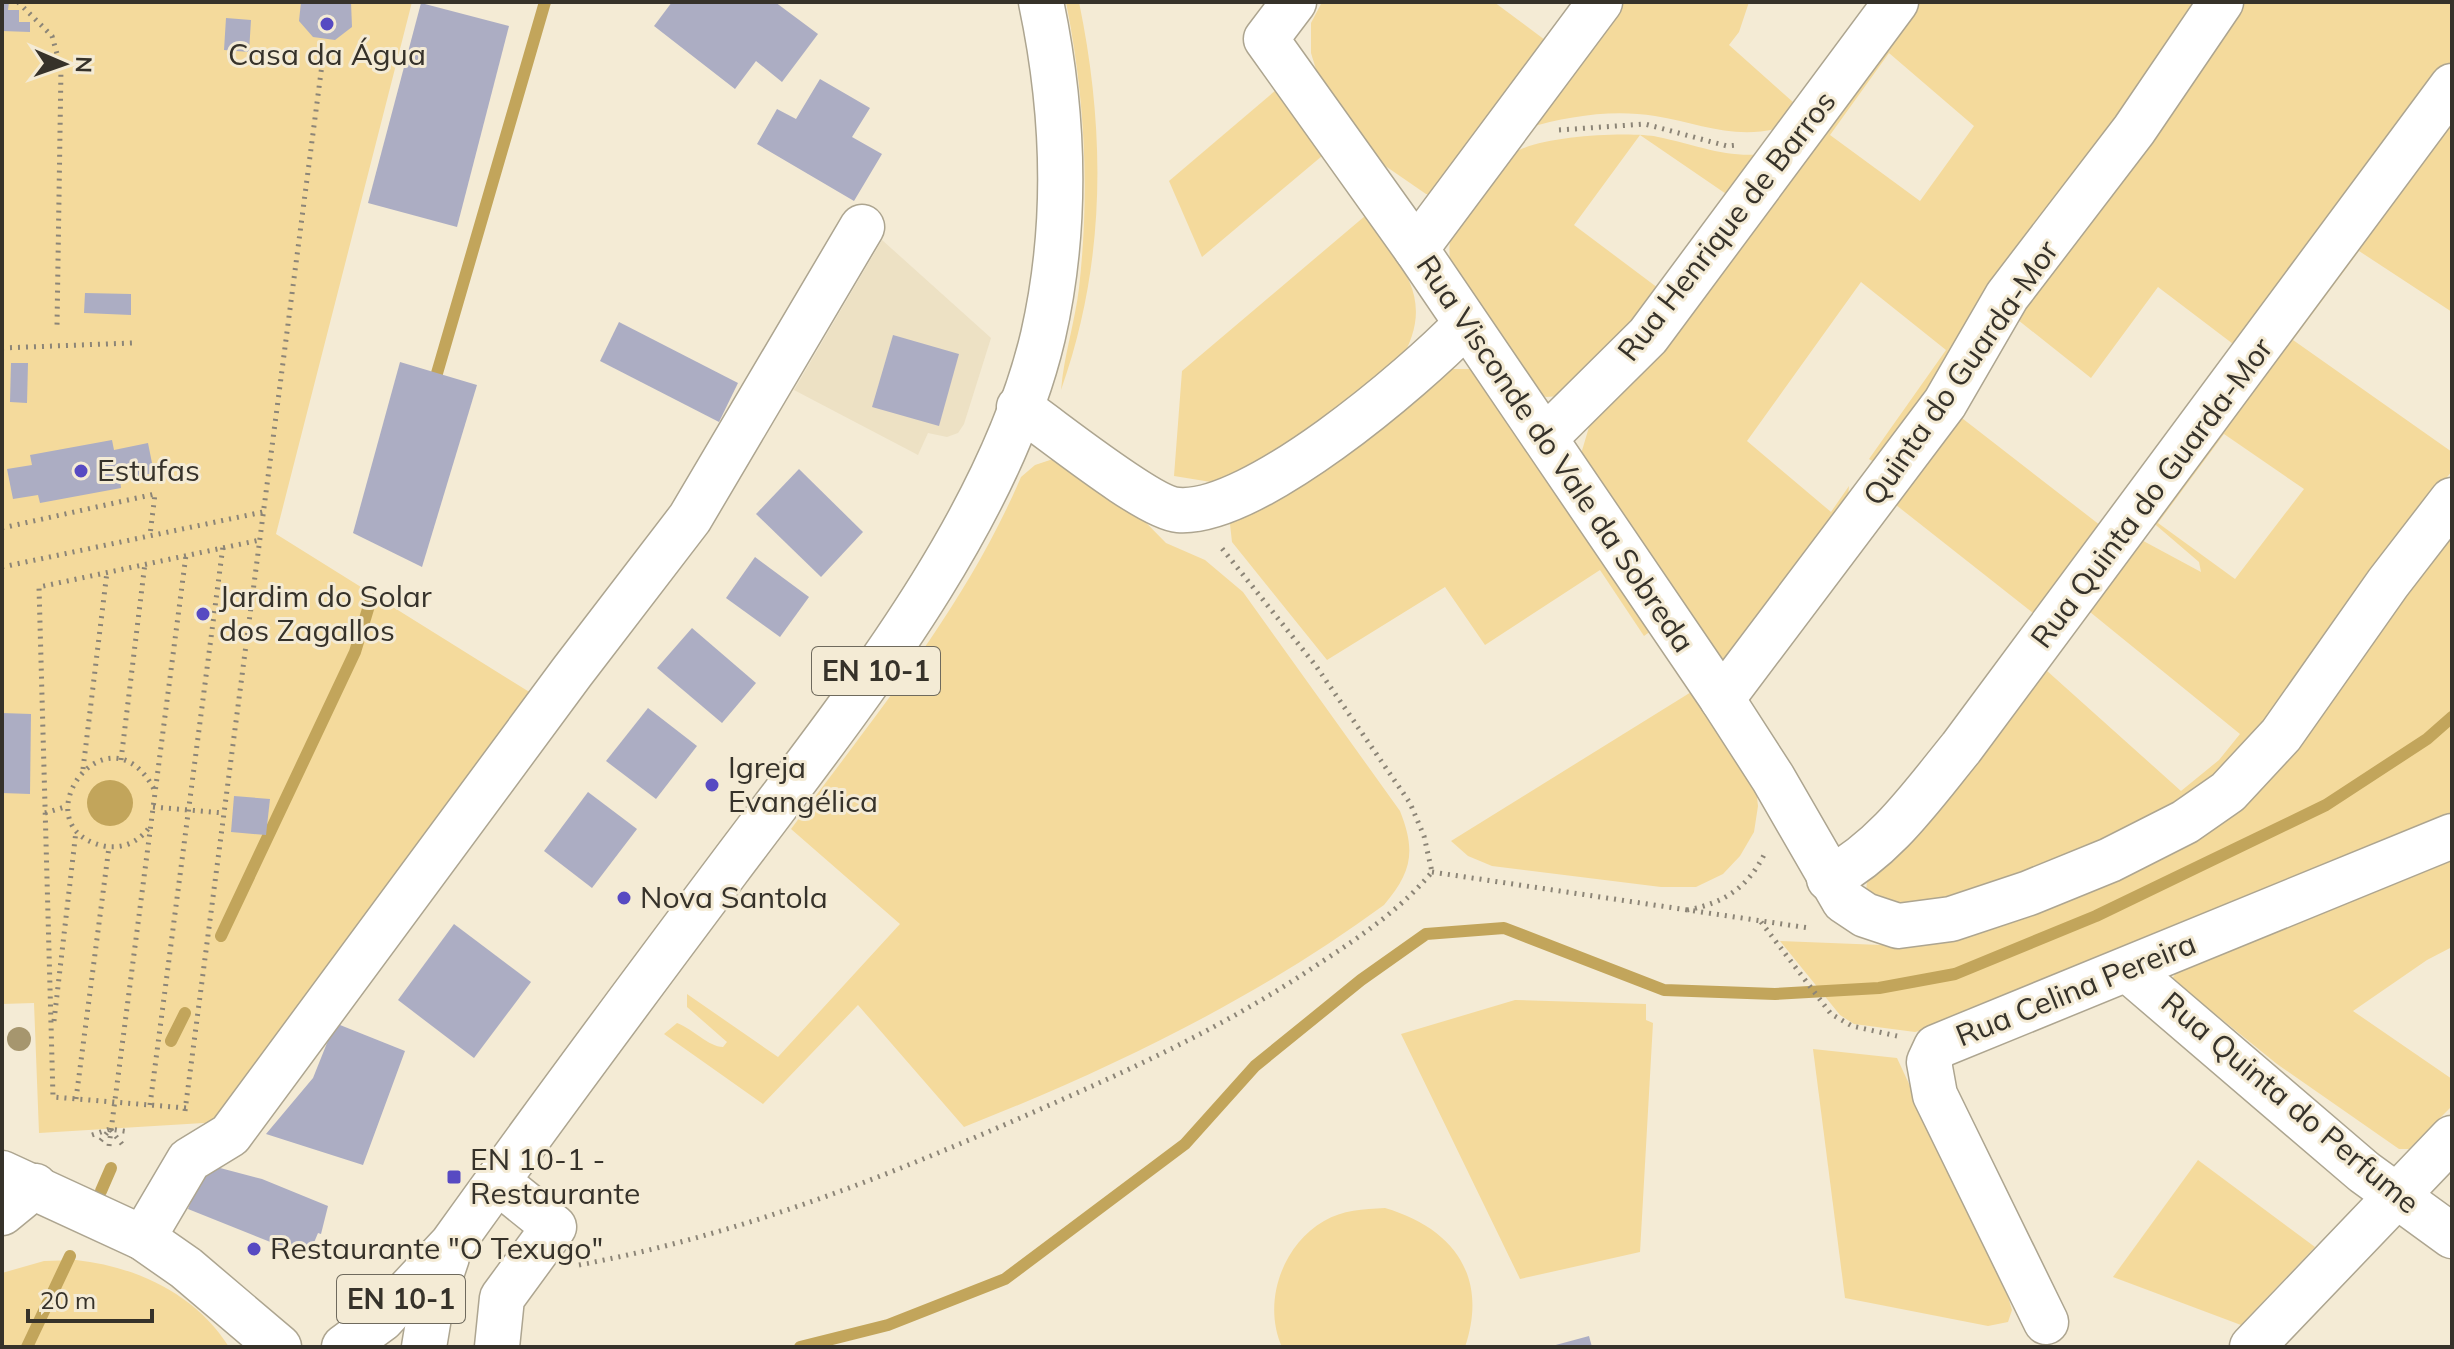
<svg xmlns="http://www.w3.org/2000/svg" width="2454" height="1349" font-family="Mulish,sans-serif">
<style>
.built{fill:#ede1c4}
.green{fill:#f4da9c;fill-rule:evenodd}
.water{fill:#c2a55b}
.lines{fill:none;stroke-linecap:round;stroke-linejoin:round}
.stream{stroke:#c2a55b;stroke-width:12}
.building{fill:#acadc3}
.minor-casing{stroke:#ada590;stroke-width:47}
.major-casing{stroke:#ada590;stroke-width:47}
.path{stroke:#8c8577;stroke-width:5;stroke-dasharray:2 6;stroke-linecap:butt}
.minor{stroke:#fff;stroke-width:44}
.major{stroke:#fff;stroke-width:44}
.tree{fill:#a6966e}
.poi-dot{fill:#574ac2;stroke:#f4ebd5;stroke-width:3}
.labels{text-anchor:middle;stroke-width:6;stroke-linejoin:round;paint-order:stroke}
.shield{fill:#f4ebd5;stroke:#6f6a5d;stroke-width:2}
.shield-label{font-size:28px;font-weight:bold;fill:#36322a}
.poi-label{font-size:30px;fill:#36322a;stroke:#f4ebd5;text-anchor:start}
.street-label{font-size:30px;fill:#36322a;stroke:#f4ebd5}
</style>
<rect width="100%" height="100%" fill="#f4ebd5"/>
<path class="built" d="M882 240 991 338 964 424 958 433 947 437 928 433 918 455 794 390Z"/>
<g class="green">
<path d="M2 2H412L276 534 531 693 220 1122 39 1133 34 1003 2 1004Z"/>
<path d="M1066 2H1079C1106 133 1106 263 1061 390 1064 355 1075 322 1079 288 1090 190 1085 98 1066 2Z"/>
<path d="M1322 2H1494L1549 43 1433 195 1426 194 1381 163 1318 76 1311 53V23Z"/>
<path d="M1622 2H1749L1739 32 1729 45 1793 102 1825 61 1775 129C1732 139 1698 123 1655 116 1613 109 1568 116 1527 128Z"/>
<path d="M1909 2H2210L1879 465 1869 459 1946 350 1861 282 1747 441 1831 512 1849 486 1846 517 1729 658 1718 659 1581 454 1589 427ZM1889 53 1974 126 1920 201 1830 135Z"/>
<path d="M2230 2H2452V70L2237 347 2158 287 2091 378 2018 320 1986 365Z"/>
<path d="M1276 90 1322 156 1202 257 1169 181Z"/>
<path d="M2452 100V312L2359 251 2293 340 2452 452V471L2394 544 2260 733 2182 807 2031 874 1908 911 1866 895 1867 879 2136 537 2201 572 2199 562 2150 520ZM2224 434 2304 489 2235 579 2158 523ZM2090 612 2240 734 2219 760 2181 791 2046 670Z"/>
<path d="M1640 135 1574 225 1662 291 1561 396 1546 397 1533 390 1451 269C1445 229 1457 219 1482 190 1492 178 1502 161 1514 153 1538 136 1629 131 1658 137 1698 145 1729 160 1771 153L1735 200Z"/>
<path d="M1365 216C1404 269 1438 300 1398 365L1246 476 1211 482 1174 476 1182 371Z"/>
<path d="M1453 369H1473L1655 628 1644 636 1600 570 1485 645 1445 587 1327 660 1232 542 1230 524 1245 509 1434 378Z"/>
<path d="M1949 408 2105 529 2038 617 1891 501Z"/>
<path d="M1053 459 1109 485 1166 543 1205 560 1243 592 1400 811C1416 851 1412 872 1384 905 1256 999 1111 1069 964 1127L858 1005 763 1104 664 1034 677 1023C693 1029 709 1047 723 1047L727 1042 687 1007V994L778 1057 900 924 791 829C874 717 966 606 1021 477L1035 465Z"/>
<path d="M2452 525V818L2141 953 1967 1009 1941 1026 1915 1032 1854 1024 1840 1015 1780 941 1881 945 1930 937 2166 854Z"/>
<path d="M1696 689 1755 780 1758 806 1754 832 1740 856 1723 874 1696 887H1661L1492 866 1468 856 1451 841Z"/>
<path d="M2452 844V947L2427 960 2353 1011 2452 1079V1106L2409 1149H2399L2277 1064 2172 979 2179 968Z"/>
<path d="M1515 1000 1646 1004V1020L1653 1023 1640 1252 1520 1279 1401 1034Z"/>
<path d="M1813 1049 1897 1058 2008 1297 2012 1310 2008 1322 1988 1326 1845 1298Z"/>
<path d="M2198 1160 2315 1247 2241 1325 2113 1277Z"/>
<path d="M1385 1208C1453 1228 1489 1276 1465 1347H1282C1262 1303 1282 1245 1324 1221 1343 1210 1363 1209 1385 1208Z"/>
<path d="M76 1260C138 1267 195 1294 229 1347H2V1273L44 1261Z"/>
</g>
<circle class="water" cx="110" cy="803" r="23"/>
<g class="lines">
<g class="stream">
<path d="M433 387 545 2"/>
<path d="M221 936 355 652 371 599"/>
<path d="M171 1041 185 1013"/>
<path d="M101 1191 111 1168"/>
<path d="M27 1347 70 1256"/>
<path d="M800 1347 888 1325 1005 1279 1185 1144 1255 1066 1361 980 1426 934 1504 928 1664 990 1775 994 1879 988 1955 974 2096 916 2326 805 2427 739 2452 717"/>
</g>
</g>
<g class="building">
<path d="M2 2H9L8 10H19V22H30V32L2 31Z"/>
<path d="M301 2H351L352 27 335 40 313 37 299 21Z"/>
<path d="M672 2H775L818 34 782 82 756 61 735 89 654 26Z"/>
<path d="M421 3 509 26 457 227 368 203Z"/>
<path d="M226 18 251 20 249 52 224 50Z"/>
<path d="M820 79 870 108 852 137 882 154 854 201 757 144 777 109 796 119Z"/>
<path d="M85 293 131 294V315L84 313Z"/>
<path d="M619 322 738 383 719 422 600 361Z"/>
<path d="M893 335 959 354 939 426 872 407Z"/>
<path d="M400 362 477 385 422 567 353 533Z"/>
<path d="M11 363H28L27 403 10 402Z"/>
<path d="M112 440 114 450 148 443 154 473 120 480 121 488 40 503 38 495 13 499 7 469 32 465 30 455Z"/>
<path d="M799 469 863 532 821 577 756 514Z"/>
<path d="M755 557 809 597 780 637 726 598Z"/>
<path d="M692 628 756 683 722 723 657 668Z"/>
<path d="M648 708 697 746 656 799 606 761Z"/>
<path d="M2 713 31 714 30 794 2 793Z"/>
<path d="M588 792 637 829 592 888 544 851Z"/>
<path d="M234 796 270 799 266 835 231 832Z"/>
<path d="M454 924 531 982 474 1058 398 1000Z"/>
<path d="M335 1023 405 1051 363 1165 266 1134 313 1078Z"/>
<path d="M205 1164 262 1179 328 1206 321 1234 318 1233 308 1257 188 1209Z"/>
<path d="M1589 1336 1592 1347H1552V1346Z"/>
</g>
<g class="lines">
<defs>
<g id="minor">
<path d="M1294 2 1266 39 1416 249 1722 699 1773 778 1844 901 1865 915 1898 926 1951 919 2029 893 2110 860 2185 822 2228 792 2281 735 2388 583 2452 500"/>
<path d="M1416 249 1600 2"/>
<path d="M1019 407C1050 428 1148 508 1178 510 1253 516 1414 378 1466 324"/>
<path d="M1545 438 1648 336 1896 2"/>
<path d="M1722 699 1945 403 2007 296 2134 130 2221 2"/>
<path d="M1829 879C1886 848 1921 797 1961 748L2452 86"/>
<path d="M2128 970 2364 1172 2452 1236"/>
<path d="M2 1173 143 1238 186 1268 279 1347"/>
<path d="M497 1181 554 1227 502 1298 497 1347"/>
<path d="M2 1213 35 1186"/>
<path d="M143 1238 189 1160 230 1135 572 672 690 518 862 227"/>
<path d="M2046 1322 1935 1095 1929 1062 1936 1047 2452 836"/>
<path d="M2252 1347 2452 1138"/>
</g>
<g id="major">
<path d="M344 1347 382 1319 452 1244C542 1118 635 993 728 869 844 714 998 527 1043 336 1068 226 1064 111 1041 2"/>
<path d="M424 1347 431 1305 447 1257"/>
</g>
</defs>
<use href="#minor" class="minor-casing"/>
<use href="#major" class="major-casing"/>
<g class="path">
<path d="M18 2 52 36 61 68 57 326"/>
<path d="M1559 130 1645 124 1727 146 1738 145"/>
<path d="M2 348 132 343"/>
<path d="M2 528 155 494 150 535"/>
<path d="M2 567 263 512"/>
<path d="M121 760 145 563"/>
<path d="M83 769 107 572"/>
<path d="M153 807 224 813"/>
<path d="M45 813 68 806"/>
<path d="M148 829C137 843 122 849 104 846 17 827 108 699 155 791"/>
<path d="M1432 872 1809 928"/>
<path d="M1687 910C1725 903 1748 887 1765 853"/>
<path d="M1761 922 1831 1014 1852 1026 1897 1036"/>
<path d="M54 1021 76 831"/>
<path d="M76 1099 109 847"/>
<path d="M150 1105 223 546"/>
<path d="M186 1108 53 1097 39 587 260 540"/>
<path d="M185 1111 323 57"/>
<path d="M92 1135 110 1129 98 1144"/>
<path d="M122 1144 110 1129 130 1132"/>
<path d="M109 1146 186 555"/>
<path d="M579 1265C754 1232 908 1168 1070 1096 1160 1056 1238 1018 1320 963 1361 936 1400 910 1432 872L1424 836 1410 803 1316 666 1220 546"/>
</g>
<use href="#minor" class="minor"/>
<use href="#major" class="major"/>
</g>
<circle class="tree" cx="19" cy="1039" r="12"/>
<g class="poi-dot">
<circle cx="327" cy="24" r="8"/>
<circle cx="81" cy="471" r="8"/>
<circle cx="203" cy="614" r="8"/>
<circle cx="712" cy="785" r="8"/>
<circle cx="624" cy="898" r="8"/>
<rect x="446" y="1169" width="16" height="16" rx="4"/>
<circle cx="254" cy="1249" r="8"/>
</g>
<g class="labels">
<g class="shield">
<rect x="812" y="647" width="128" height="48" rx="6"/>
<rect x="337" y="1275" width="128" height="48" rx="6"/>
</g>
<g class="shield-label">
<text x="876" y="681">EN 10-1</text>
<text x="401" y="1309">EN 10-1</text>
</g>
<g class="poi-label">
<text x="327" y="65" text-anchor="middle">Casa da Água</text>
<text x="97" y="481">Estufas</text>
<text x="219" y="607">Jardim do Solar<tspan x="219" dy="34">dos Zagallos</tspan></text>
<text x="728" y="778">Igreja<tspan x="728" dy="34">Evangélica</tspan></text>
<text x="640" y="908">Nova Santola</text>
<text x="470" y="1170">EN 10-1 -<tspan x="470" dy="34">Restaurante</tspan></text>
<text x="270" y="1259">Restaurante "O Texugo"</text>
</g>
<g class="street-label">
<text transform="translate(1727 226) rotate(-52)" y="10">Rua Henrique de Barros</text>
<text transform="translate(1961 373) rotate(-55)" y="10">Quinta do Guarda-Mor</text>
<text transform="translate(1555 454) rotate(56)" y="10">Rua Visconde do Vale da Sobreda</text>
<text transform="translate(2152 493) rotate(-53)" y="10">Rua Quinta do Guarda-Mor</text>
<text transform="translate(2076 990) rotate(-22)" y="10">Rua Celina Pereira</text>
<text transform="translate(2290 1103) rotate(40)" y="10">Rua Quinta do Perfume</text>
</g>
</g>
<rect width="2454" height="1349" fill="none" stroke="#36322a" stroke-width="8"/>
<g transform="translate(64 64) rotate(92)" stroke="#f4ebd5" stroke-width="6" paint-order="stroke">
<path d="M0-6L14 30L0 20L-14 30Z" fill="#36322a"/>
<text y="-12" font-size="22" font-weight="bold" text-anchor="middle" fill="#36322a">N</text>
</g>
<path d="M28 1309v12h124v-12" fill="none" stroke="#36322a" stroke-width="4"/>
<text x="40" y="1309" font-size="24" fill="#36322a" stroke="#f4ebd5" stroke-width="6" paint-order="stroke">20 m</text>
</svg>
